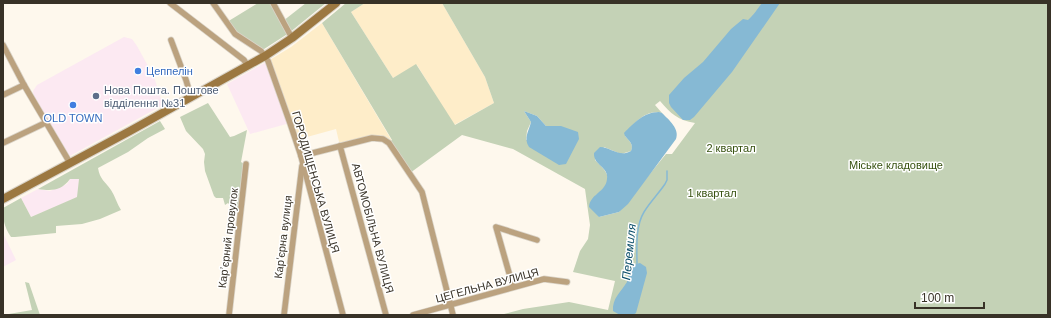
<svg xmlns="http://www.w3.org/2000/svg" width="1051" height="318" font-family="Arial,sans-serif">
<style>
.commercial{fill:#fce9f2}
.built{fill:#feedc9}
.green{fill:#c4d2b6;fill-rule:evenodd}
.water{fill:#86b9d4}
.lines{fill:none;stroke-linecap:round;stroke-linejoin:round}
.stream{stroke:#86b9d4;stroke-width:1.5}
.street-casing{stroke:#dad4c9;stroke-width:7}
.secondary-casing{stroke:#dad4c9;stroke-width:10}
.street{stroke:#bba27f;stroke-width:5.5}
.secondary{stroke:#9c7841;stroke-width:8}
.shop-dot{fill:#3f7fe0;stroke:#fff;stroke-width:1.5}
.service-dot{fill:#5c6f8a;stroke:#fff;stroke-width:1.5}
.labels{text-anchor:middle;stroke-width:3;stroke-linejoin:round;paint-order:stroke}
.shop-label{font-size:11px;fill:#366cbe;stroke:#fff;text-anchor:start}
.service-label{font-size:11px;fill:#4e5e75;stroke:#fff;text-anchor:start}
.park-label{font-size:11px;fill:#35500e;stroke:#fff}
.street-label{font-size:11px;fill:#383227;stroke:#fff}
.water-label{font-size:12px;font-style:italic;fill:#0d506b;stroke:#fff}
</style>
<rect width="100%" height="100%" fill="#fef8ed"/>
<g class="commercial">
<path d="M124 37 132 39 137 46 154 77 163 105 68 157 34 101 33 91 37 85Z"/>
<path d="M268 61 290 123 250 134 227 84Z"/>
<path d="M70 179H79L78 197 31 217 21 198 38 189 50 191 67 184Z"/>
<path d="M3 233 16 260 3 267Z"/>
</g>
<g class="built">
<path d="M365 3H442L485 77 494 103 454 125 417 65 393 78 351 12Z"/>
<path d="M322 23 392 141 389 143 383 139 340 146 336 129 296 140 268 61 291 47Z"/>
</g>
<g class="green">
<path d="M258 3H273L283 21 306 3H326L289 33 261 51 238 36 227 22Z"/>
<path d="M346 3H365L351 12 393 78 416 64 455 125 494 103 485 77 442 3H1048V315H500L523 309 569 302 608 310 615 281 573 272 580 251 588 239 590 225 585 189 513 149 462 135 410 173 389 143 392 140 322 23ZM660 101C671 114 678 120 695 123L672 154H666L619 212 599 217 595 196C614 182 610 174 595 160L604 147 621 154 631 151C634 144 629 141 625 136 633 124 645 109 662 113L655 105ZM524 111 537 116 546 126H561L526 140 527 131 531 122Z"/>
<path d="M208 103 230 137 234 136 247 130 241 162 244 164 239 212H232L231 206 228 203 225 205 223 198H216L214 196 205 171 204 162 205 154 203 149 186 131 180 117Z"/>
<path d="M160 121 165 129 148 138 128 152 98 168C100 180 105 181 111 190 115 196 117 204 121 210L100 219 82 224 56 226V233L15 237H11C4 227 3 219 3 208L21 198 31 217 77 197 79 179H70C61 191 52 191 38 189Z"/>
<path d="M25 282 29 283 40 315H3L32 310Z"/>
</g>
<g class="water">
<path d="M762 3H780L732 72 694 117 690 120H683L671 107 669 103V95L684 78 703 62 731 29 743 19 748 20C753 16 758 8 762 3Z"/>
<path d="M524 111 537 116 546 126H561L578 132 579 139 566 164 559 165 529 147C523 138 529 131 531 122Z"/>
<path d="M659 112 662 113C669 120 680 129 676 139L628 204 619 212 599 217 589 207C590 194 606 192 607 179 609 167 593 165 594 153L600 147C611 147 619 158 631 151 634 144 629 141 625 136L624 133C634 123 644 112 659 112Z"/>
<path d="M640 263 646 267 647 273 636 313 633 315H620L613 311C612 298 621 292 627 282 629 277 628 271 631 267 633 264 637 264 640 263Z"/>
</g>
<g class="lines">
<path class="stream" d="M637 265C637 248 635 227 644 212 650 202 659 193 665 184L667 180V171"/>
<defs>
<g id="street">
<path d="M170 3 244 60 247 65"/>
<path d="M213 3 235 34 261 51 268 61 290 123 301 156 343 315"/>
<path d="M273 3 292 38"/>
<path d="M171 40 186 80 191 97"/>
<path d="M3 45 24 85 70 163"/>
<path d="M3 95 24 85"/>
<path d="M3 143 45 123"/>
<path d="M340 146 386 315"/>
<path d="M301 156 372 138 383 139 389 143 422 192 453 315"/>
<path d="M513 287 496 227 537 240"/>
<path d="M229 315 246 164"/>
<path d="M284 315 302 166"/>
<path d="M413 315 544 279 567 282"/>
</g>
<path id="secondary" d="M3 199 130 131 265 56 292 38 336 3"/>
</defs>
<use href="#street" class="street-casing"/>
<use href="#secondary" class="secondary-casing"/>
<use href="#street" class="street"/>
<use href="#secondary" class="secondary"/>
</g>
<g class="shop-dot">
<circle cx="138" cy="71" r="4"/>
<circle cx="73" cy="105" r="4"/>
</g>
<circle class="service-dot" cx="96" cy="96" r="4"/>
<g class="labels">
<g class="shop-label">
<text x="146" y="75">Цеппелін</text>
<text x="73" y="122" text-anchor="middle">OLD TOWN</text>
</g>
<g class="service-label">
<text x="104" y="94">Нова Пошта. Поштове<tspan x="104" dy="13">відділення №31</tspan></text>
</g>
<g class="park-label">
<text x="731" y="152">2 квартал</text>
<text x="896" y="169">Міське кладовище</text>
<text x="712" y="197">1 квартал</text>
</g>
<g class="street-label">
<text transform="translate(316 182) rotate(74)" y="4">ГОРОДИЩЕНСЬКА ВУЛИЦЯ</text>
<text transform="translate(373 228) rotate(75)" y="4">АВТОМОБІЛЬНА ВУЛИЦЯ</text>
<text transform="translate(283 237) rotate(-83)" y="4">Карʼєрна вулиця</text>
<text transform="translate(228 238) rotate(-83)" y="4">Карʼєрний провулок</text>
<text transform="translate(487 285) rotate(-15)" y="4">ЦЕГЕЛЬНА ВУЛИЦЯ</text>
</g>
<g class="water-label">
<text transform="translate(629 252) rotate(-84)" y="4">Перемиля</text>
</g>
</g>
<rect width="1051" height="318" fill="none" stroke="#383227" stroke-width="8"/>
<path d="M915 302v6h69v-6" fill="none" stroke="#383227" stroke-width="2"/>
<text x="921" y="302" font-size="12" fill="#383227" stroke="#ffffff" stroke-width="3" paint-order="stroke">100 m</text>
</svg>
